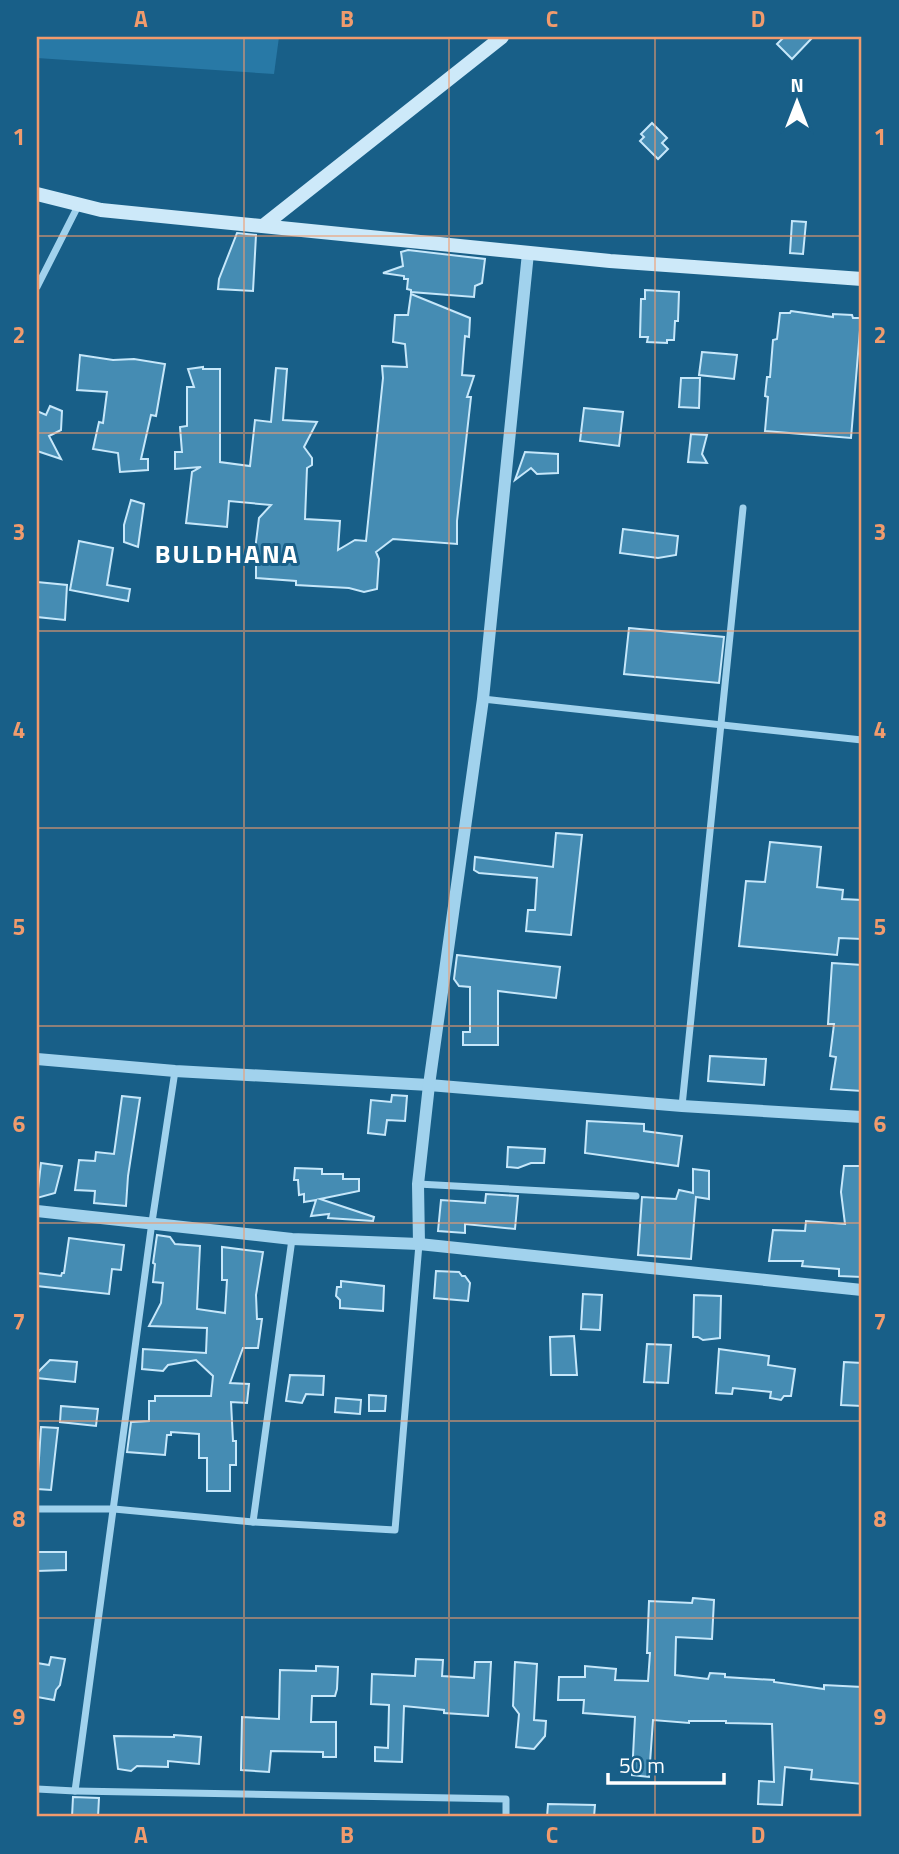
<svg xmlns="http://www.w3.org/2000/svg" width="899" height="1854" font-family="'Titillium Web',sans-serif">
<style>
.green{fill:#2879a6}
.building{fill:#458cb3;stroke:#c6e7fa;stroke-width:2}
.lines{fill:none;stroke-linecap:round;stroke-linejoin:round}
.minor{stroke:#a1d2ed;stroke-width:7}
.tertiary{stroke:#a1d2ed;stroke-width:12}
.secondary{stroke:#cde9f9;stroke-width:14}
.grid{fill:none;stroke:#f19b6d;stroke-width:2;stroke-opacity:0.55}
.labels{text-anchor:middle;stroke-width:6;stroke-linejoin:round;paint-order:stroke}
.district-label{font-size:26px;font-weight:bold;letter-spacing:2px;fill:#fff;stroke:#185f88}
.neatline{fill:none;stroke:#f19b6d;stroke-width:2.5}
.grid-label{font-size:23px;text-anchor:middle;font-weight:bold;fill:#f19b6d}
</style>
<rect width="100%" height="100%" fill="#185f88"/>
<path class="green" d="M37 37H279L274 74 37 58Z"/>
<g class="building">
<path d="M784 37H813L792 59 777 44Z"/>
<path d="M652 123 667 138 662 143 668 149 658 159 640 141 644 137 641 134Z"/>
<path d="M792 221 806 222 803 254 790 253Z"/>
<path d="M237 233 256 235 253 291 218 289 219 279Z"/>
<path d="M408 250 485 259 482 283 475 286 474 297 411 292V290L407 289 408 279H404V276L383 273 403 266 401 252Z"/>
<path d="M645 290 679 292 678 321H675L674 340H667V343L647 342 648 337H640L641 299H645Z"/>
<path d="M411 294 470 318 469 337 465 336 462 375 474 376 467 397H471L457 521V544L393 539 376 552 379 559 377 589 364 592 349 588 296 585V581L256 578V542L259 518 271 505 229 501 227 527 186 523 192 472 201 467 175 469V452H182L180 427 187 426V387H194L188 369 203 367V369H220V462L250 466 255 420 271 422 276 368 287 369 283 420 317 422 304 447 312 458V465L307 468 305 519 340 521 338 550 355 540 366 541 383 378 382 366 407 367 405 344 393 342 395 315H408Z"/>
<path d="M791 311 833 317V314L852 315 853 318H861L851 438 765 431 768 397 765 396 767 377H770L773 340 777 339 780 313H790Z"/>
<path d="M702 352 737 355 734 379 699 375Z"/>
<path d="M80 355 113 360 134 359 165 364 156 416 151 415 141 459H148V470L120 472 118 453 93 449 99 422 103 423 107 392 77 390Z"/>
<path d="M681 378H700L699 408 679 407Z"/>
<path d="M50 406 62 411 61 430 49 436 61 459 37 451V411L46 415Z"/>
<path d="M584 408 623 412 619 446 580 441Z"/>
<path d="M691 434 707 435 702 454 707 463 688 462Z"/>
<path d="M525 452 558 454V473L537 474 531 468 515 480Z"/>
<path d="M131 500 144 504 138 547 124 542V525Z"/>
<path d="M623 529 678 536 676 555 658 558 620 553Z"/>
<path d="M79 541 113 548 107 585 130 589 128 601 70 590Z"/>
<path d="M37 582 67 585 65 620 37 617Z"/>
<path d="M629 628 724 637 719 683 624 674Z"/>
<path d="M556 833 582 835 571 935 526 931 528 910H535L537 878 479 873 474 870 475 857 553 867Z"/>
<path d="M770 842 821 847 817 887 843 890 842 899 862 900V939L839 938 837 955 739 946 746 881 765 882Z"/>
<path d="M457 955 560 967 556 998 498 991V1045H463V1032H470V987L459 986 454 979Z"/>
<path d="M832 963 862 965V1091L831 1089 836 1057 830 1056 834 1024H828Z"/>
<path d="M710 1056 766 1059 764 1085 708 1081Z"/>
<path d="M392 1095 407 1096 405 1121 387 1120 385 1135 368 1133 371 1100 391 1102Z"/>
<path d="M122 1096 140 1098 128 1176 126 1206 94 1203 95 1191 75 1190 79 1160 95 1161 96 1152 114 1154Z"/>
<path d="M587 1121 644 1124V1131L682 1136 678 1166 585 1153Z"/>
<path d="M508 1147 545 1149 544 1163H531L518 1168 507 1167Z"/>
<path d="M41 1163 62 1166 55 1193 37 1198Z"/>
<path d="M844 1166H862V1277L839 1276V1269L802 1266 803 1261H769L773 1230 805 1231 806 1221 845 1224 841 1192Z"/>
<path d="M295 1168 322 1169V1174H343V1179H359V1191L320 1199 374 1217 373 1221 328 1218 329 1214 311 1216 316 1200 304 1202V1194L299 1195 298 1180H294Z"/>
<path d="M693 1169 709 1171V1199L696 1197 691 1259 638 1255 642 1197 676 1199 679 1190 693 1193Z"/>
<path d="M486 1194 518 1196 515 1229 465 1224V1233L438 1231 441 1200 485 1203Z"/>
<path d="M157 1235 170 1237 175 1244 200 1246 197 1309 225 1313 227 1280H222V1247L263 1252 256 1295 257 1319H262L258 1348H243L230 1383 249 1384 247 1403 231 1402 233 1441H236V1465H230V1491H207V1458H199V1434L171 1432V1435H167L165 1455 127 1452 131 1422 149 1421V1401H155V1396H211L213 1376 196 1360 168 1365 163 1371 142 1369 143 1349 206 1353 207 1328 149 1326 161 1303 163 1283 153 1282 155 1264 153 1263Z"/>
<path d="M69 1238 124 1245 121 1270 112 1269 109 1294 37 1286V1273L61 1276 62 1273H64Z"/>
<path d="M436 1271 459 1272 462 1276H465L470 1283 468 1301 434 1298Z"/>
<path d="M341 1281 384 1286 383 1311 340 1308V1300L336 1296 337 1287H341Z"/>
<path d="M583 1294 602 1295 600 1330 581 1329Z"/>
<path d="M694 1295 721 1296 720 1338 703 1340 698 1337H693Z"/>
<path d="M574 1336 577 1375H551L550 1337Z"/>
<path d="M647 1344 671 1345 668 1383 644 1382Z"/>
<path d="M719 1349 769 1356 768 1365 795 1369 791 1396H784L781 1400 770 1398 771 1392 733 1388 732 1394 716 1393Z"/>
<path d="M50 1360 77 1362 75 1382 37 1378V1373Z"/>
<path d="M844 1362 862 1363V1406L841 1405Z"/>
<path d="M290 1375 324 1376 323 1395 306 1394 302 1403 286 1401Z"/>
<path d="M369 1395 386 1396 385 1411H369Z"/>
<path d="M336 1398 361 1400 360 1414 335 1412Z"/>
<path d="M61 1406 98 1409 96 1426 60 1422Z"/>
<path d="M41 1427 58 1428 51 1490 37 1489Z"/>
<path d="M37 1552H66V1570L37 1571Z"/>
<path d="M693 1598 714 1600 712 1639 676 1637 675 1675 708 1679 710 1673 725 1674V1677L774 1680V1682L824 1689V1685L862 1687V1784L811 1779 812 1770 785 1767 782 1805 758 1804 759 1781 774 1782 772 1724 726 1723V1721H689V1723L653 1720 649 1777 632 1775 635 1717 583 1713 584 1700H558L559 1677H585V1666L616 1669 615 1680 648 1681 650 1653H647L649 1601 692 1603Z"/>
<path d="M51 1657 65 1659 60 1685 56 1690 54 1700 37 1697V1663L49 1665Z"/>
<path d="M416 1659 443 1660 442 1676 474 1678 475 1662H491L488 1716 444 1713V1710L404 1706 402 1762 375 1761V1747L388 1748 389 1705 371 1704 372 1674 415 1676Z"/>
<path d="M515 1662 537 1664 534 1720 546 1721 545 1736 534 1749 516 1747 519 1714 513 1706Z"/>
<path d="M316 1666 338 1667 337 1689 335 1696H312L311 1722H336V1757H323V1752L271 1751 269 1772 241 1770 242 1717 279 1719 280 1670 316 1671Z"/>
<path d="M174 1735 201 1737 199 1764 168 1761V1767L137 1766 131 1771 118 1769 114 1736 174 1737Z"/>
<path d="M73 1797 99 1798 98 1817H72Z"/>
<path d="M548 1804 595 1805 594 1817H547Z"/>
</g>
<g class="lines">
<g class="minor">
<path d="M37 287 79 204"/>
<path d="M483 699 862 740"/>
<path d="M682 1106 743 508"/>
<path d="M418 1184 636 1196"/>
<path d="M292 1239 253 1522 395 1530 419 1244"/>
<path d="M37 1509H114L253 1522"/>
<path d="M37 1789 75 1791 152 1222 175 1071"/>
<path d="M75 1791 506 1799V1817"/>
</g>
<g class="tertiary">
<path d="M37 1059 175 1071 429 1085 682 1106 862 1117"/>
<path d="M37 1211 292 1239 419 1244 862 1290"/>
<path d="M419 1244 418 1184 429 1085 483 699 528 253"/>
</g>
<g class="secondary">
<path d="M37 194 101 210 610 261 862 279"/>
<path d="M263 226 502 37"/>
</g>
</g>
<path class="grid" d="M244 37V1817M449 37V1817M655 37V1817M37 236H862M37 433H862M37 631H862M37 828H862M37 1026H862M37 1223H862M37 1421H862M37 1618H862"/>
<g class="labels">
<g class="district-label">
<text x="227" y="563">BULDHANA</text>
</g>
</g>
<rect width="899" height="1854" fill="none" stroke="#185f88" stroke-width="77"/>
<g transform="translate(797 102)" stroke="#185f88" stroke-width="5" paint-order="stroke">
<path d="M0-5L12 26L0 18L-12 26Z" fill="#ffffff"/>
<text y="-10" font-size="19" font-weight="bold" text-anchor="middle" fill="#ffffff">N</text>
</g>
<path d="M608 1773v10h116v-10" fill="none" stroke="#ffffff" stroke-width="3.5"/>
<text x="619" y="1773" font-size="21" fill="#ffffff" stroke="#185f88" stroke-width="5" paint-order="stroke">50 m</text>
<rect x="38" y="38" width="822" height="1777" class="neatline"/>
<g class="grid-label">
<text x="141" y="27">A</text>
<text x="347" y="27">B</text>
<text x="552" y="27">C</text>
<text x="758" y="27">D</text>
<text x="19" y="145">1</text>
<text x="880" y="145">1</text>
<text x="19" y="343">2</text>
<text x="880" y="343">2</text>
<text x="19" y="540">3</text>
<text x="880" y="540">3</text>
<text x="19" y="738">4</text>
<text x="880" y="738">4</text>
<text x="19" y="935">5</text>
<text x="880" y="935">5</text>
<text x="19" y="1132">6</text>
<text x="880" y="1132">6</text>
<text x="19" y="1330">7</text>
<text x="880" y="1330">7</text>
<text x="19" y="1527">8</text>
<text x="880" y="1527">8</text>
<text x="19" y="1725">9</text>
<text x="880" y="1725">9</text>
<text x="141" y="1843">A</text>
<text x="347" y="1843">B</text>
<text x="552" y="1843">C</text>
<text x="758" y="1843">D</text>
</g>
</svg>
